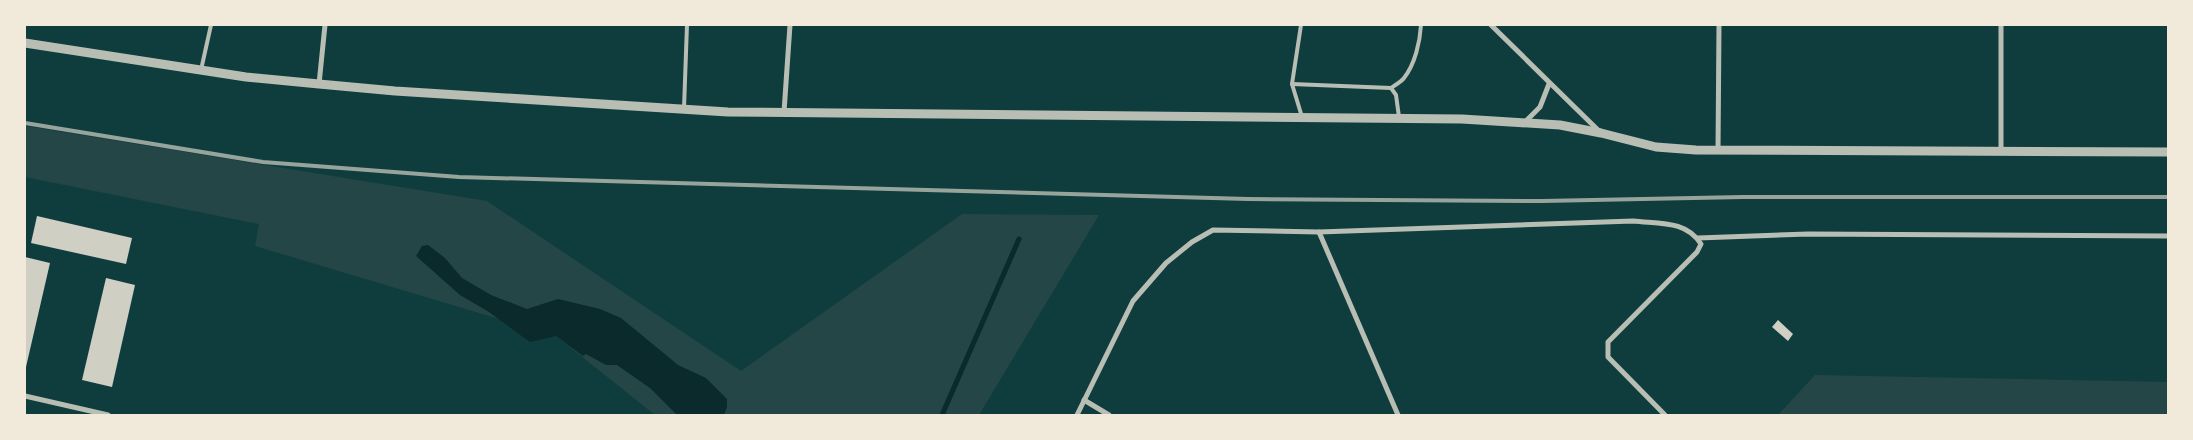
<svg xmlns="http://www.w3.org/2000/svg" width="2193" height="440" font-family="'DejaVu Sans',sans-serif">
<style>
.green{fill:#244646}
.water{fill:#0a2a2b}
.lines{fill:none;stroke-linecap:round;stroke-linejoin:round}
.stream{stroke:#0a2a2b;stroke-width:5}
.building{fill:#cfcfc3}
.service{stroke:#b8beb3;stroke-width:4}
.minor{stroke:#b8beb3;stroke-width:5}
.tertiary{stroke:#b8beb3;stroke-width:9}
.rail{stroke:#97a49c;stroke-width:4}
</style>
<rect width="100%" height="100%" fill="#0f3d3e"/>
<g class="green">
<path d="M25 126 487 201 741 371 962 214 1099 215 979 415H655L556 336 255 246 259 224 25 177Z"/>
<path d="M1815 375 2168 382V415H1778Z"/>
</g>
<path class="water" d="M428 245 445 258 462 278 491 295 527 309 558 299 600 309 621 318 678 365 706 378 727 399V407L724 415H677L650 388 617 365H606L586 354 583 356 556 336 530 342 489 312 460 295 416 256 422 246Z"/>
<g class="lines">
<path class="stream" d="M942 415 1019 239"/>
</g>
<g class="building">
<path d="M37 216 132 238 126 264 31 243Z"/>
<path d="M25 257 50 263 26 367H25Z"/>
<path d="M106 278 135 285 112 387 82 380Z"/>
<path d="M1778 320 1793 334 1788 341 1772 327Z"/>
</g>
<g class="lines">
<g class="service">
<path d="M1301 25 1292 84 1302 117"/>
<path d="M201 70 211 25"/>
<path d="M1292 84 1391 88 1396 95 1399 117"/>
<path d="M1391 88C1395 85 1401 82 1404 78 1415 64 1420 42 1421 25"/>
<path d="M684 108 687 25"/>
</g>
<g class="minor">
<path d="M1491 25 1600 132"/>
<path d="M319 84 325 25"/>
<path d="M784 112 790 25"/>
<path d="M1525 122 1540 107 1549 84"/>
<path d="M1718 151 1719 25"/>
<path d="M2001 152V25"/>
<path d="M1319 232 1398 415"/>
<path d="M1698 238 1808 234 2168 236"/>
<path d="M25 396 108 415"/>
<path d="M1084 400 1109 415"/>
<path d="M1077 415 1133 301 1166 263 1192 242 1213 230 1319 232 1633 221C1659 224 1686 220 1701 244L1697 252 1608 342V357L1665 415"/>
</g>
<path class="tertiary" d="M25 43 246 77 319 84 395 91 728 112 1462 119 1560 125 1601 133 1656 147 1696 150 2168 152"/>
<path class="rail" d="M25 123 263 162 459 177 1248 199 1542 201 1743 197H2168"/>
</g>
<rect width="2193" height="440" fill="none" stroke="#f1e9da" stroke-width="52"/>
</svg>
